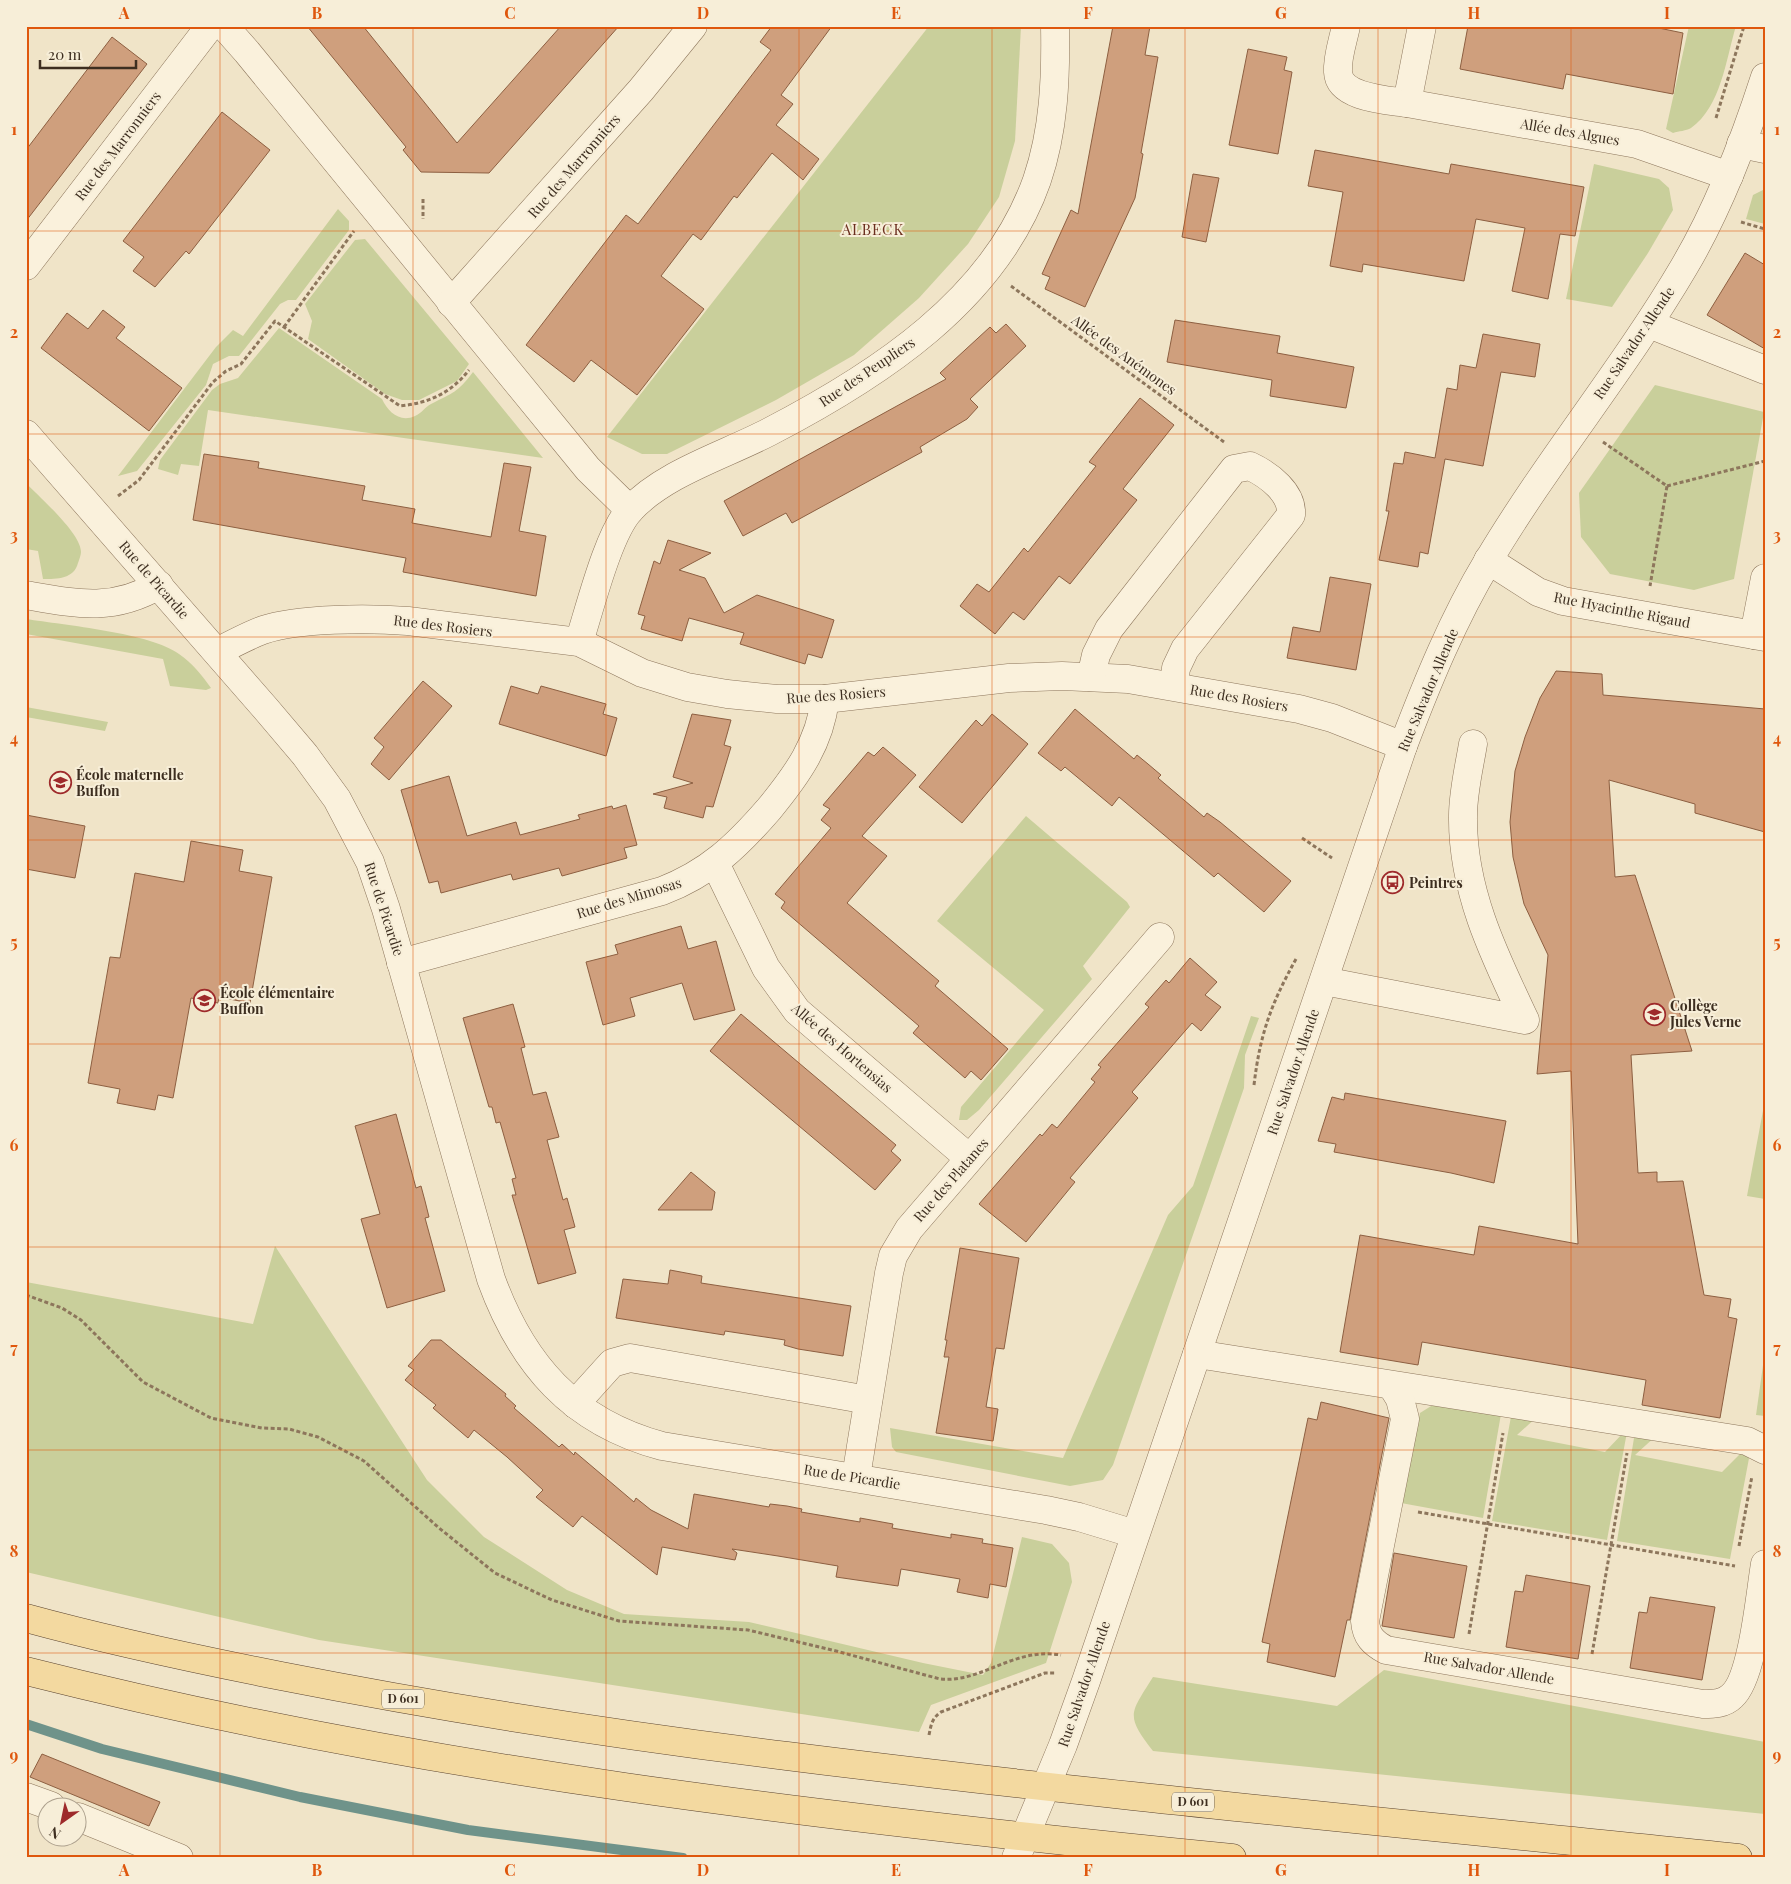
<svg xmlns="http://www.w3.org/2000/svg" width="1791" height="1884" font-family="'Playfair Display',serif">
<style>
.green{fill:#c9cf9b}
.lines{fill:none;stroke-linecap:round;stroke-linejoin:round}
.stream{stroke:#6f938a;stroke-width:10}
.building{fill:#cf9f7d;stroke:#8d5f41}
.minor-casing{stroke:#8d765c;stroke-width:29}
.major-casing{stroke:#5b4430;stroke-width:29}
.path{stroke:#8d765c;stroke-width:3;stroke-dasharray:4 2.5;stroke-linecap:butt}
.minor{stroke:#faf1dc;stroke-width:28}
.major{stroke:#f3d9a0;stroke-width:28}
.grid{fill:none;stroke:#df570d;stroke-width:1;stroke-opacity:0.55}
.labels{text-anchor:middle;stroke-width:4;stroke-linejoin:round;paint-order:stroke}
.shield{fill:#f7eed8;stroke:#756857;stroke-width:1}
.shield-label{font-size:12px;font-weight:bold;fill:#3d2e20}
.street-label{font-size:14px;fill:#3d2e20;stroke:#f7eed8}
.poi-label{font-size:14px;font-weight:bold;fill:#3d2e20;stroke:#f7eed8;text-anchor:start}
.neighbourhood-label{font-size:15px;letter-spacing:1px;fill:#6b2e1e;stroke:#f7eed8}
.neatline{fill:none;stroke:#df570d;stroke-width:2}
.grid-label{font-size:16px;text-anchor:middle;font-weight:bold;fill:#df570d}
</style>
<rect width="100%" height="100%" fill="#f0e4c8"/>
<g class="green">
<path d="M929 26H1021L1015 141 999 197 968 244 919 298 854 355 776 400 667 454H642L607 437Z"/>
<path d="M1689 26H1736C1726 59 1721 107 1691 128 1686 131 1679 131 1673 133L1666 129Z"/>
<path d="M1594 164 1659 179 1669 188 1673 210 1648 253 1612 307 1566 299Z"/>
<path d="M1765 189V224L1746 219 1753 195Z"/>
<path d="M338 209 349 221V230L296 300H288L280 304 239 356H229L213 364 206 385 137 471 118 476 216 347 233 330 243 336Z"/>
<path d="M365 239 469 364 457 381 419 400H402L385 394 308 339 312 321 305 304 355 240Z"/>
<path d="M279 328 382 399C388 412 400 423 415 416 422 413 425 407 431 404 454 392 457 393 473 372L543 458 208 410 199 466 181 464 178 475 158 469 160 460 212 390 220 384 238 378Z"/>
<path d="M1655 385 1764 412 1734 579 1694 590 1610 574 1581 537 1579 493Z"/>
<path d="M26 483C39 497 81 533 81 552 81 555 79 560 78 563 74 579 57 579 43 579L38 551 26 549Z"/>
<path d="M26 619C64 625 151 633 179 654 192 663 202 675 211 688L206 690 170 686 163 659 26 634Z"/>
<path d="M26 707 108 722 105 731 26 717Z"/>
<path d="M1026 816 1127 902 1130 907 1083 966 1092 979 979 1110 967 1120H959L961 1107 1044 1010 937 921Z"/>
<path d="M1251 1016 1259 1018 1245 1055 1244 1088 1113 1465 1103 1480 1070 1486 896 1452 892 1447 890 1428 1063 1458 1168 1215 1193 1186Z"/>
<path d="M1765 1100V1199L1747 1196Z"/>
<path d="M275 1246 427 1480 484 1537 567 1590 624 1614 749 1622 923 1663 983 1675 991 1663 1022 1537 1052 1544 1069 1563 1072 1582 1046 1663 931 1705 919 1732 319 1640 26 1572V1282L253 1324Z"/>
<path d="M1765 1351V1416L1756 1415Z"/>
<path d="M1436 1403 1501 1414 1483 1518 1401 1503 1420 1413Z"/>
<path d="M1512 1411 1539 1415 1517 1435 1605 1452 1624 1432H1627L1607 1540 1492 1521Z"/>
<path d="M1635 1432 1657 1435 1635 1455 1722 1472 1742 1452 1750 1453 1730 1559 1617 1541Z"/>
<path d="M1384 1670 1765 1742V1814L1153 1751C1125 1715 1130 1714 1153 1677L1337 1706Z"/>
</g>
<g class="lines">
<path class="stream" d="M26 1724 102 1749 300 1797 468 1830 683 1858"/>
</g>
<g class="building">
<path d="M307 26H363L457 143 561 26H619L489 173 421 172 403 150 406 147Z"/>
<path d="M772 26H832L781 95 793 104 776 125 819 159 803 180 772 153 737 198 734 196 701 240 693 234 661 276 704 309 637 395 591 360 574 382 526 345 626 215 638 224 771 50 760 42Z"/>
<path d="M1113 26H1150L1145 55 1158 57 1141 153 1143 154 1135 198 1085 307 1045 289 1050 277 1042 274 1071 210 1078 214Z"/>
<path d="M1468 26H1649L1683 33 1673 94 1566 74 1563 89 1460 69Z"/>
<path d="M112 37 147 64 26 221V150Z"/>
<path d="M1248 49 1287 57 1284 70 1292 72 1278 154 1229 145Z"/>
<path d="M222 112 270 150 189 254 186 251 155 287 133 271 144 257 123 241Z"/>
<path d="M1315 150 1449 174 1451 164 1584 187 1575 236 1560 234 1548 299 1512 291 1525 228 1476 219 1464 281 1363 264 1362 272 1330 266 1343 192 1308 186Z"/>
<path d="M1193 174 1219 178 1206 242 1182 237Z"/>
<path d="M1745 253 1765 265V349L1707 315Z"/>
<path d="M103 310 125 327 116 338 182 388 149 431 41 348 67 313 88 329Z"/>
<path d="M1175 320 1280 336 1277 353 1354 367 1346 408 1270 396 1272 380 1167 362Z"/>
<path d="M1006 324 1026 346 970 399 978 407 967 419 920 447 922 452 792 523 786 513 743 536 724 501 946 379 940 373 990 327 996 333Z"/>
<path d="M1483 334 1540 344 1535 377 1501 372 1483 466 1445 459 1428 554 1420 552 1418 567 1379 560 1389 511H1386L1394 463 1403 464 1405 452 1435 458 1447 388 1457 390 1460 365 1476 368Z"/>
<path d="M1140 398 1174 425 1123 489 1137 500 1070 584 1059 576 1024 620 1013 612 995 634 960 606 977 584 989 592 1024 548 1028 552 1096 466 1089 462Z"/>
<path d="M204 454 259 462 258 468 365 486 362 500 415 509 412 523 491 537 504 463 531 467 519 531 546 536 536 596 403 572 406 558 193 520Z"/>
<path d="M668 540 711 553 679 570 705 578 724 613 757 595 834 620 822 658 808 654 805 664 740 644 744 633 689 618 682 641 641 629 645 616 638 614 654 561 660 564Z"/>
<path d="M1330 577 1371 584 1356 670 1287 658 1293 627 1320 632Z"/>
<path d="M1556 671 1602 674 1603 695 1765 709V832L1695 813V804L1609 780 1615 877 1635 875 1692 1051 1631 1055 1638 1173 1657 1172V1182L1683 1181 1704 1295 1731 1299 1728 1317 1737 1319 1720 1418 1642 1405 1646 1380 1422 1342 1418 1365 1340 1352 1360 1235 1474 1255 1479 1226 1578 1244 1571 1071 1537 1074 1548 955 1524 904 1513 857 1510 822 1515 771 1525 737 1540 698Z"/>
<path d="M423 681 452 706 389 780 371 764 384 747 374 738Z"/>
<path d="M511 686 538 694 541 686 606 704 603 714 617 718 606 756 499 724Z"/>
<path d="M1075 709 1134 759 1137 755 1148 764 1161 775 1158 778 1204 817 1207 813 1220 822 1291 881 1264 912 1218 873 1214 877 1119 797 1112 806 1065 767 1061 771 1038 753Z"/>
<path d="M692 714 731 720 724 745 731 747 713 807 706 806 703 818 664 808 667 797 653 794 693 783 673 777Z"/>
<path d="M992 714 1028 744 962 823 919 787 976 720 982 726Z"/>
<path d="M883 747 916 775 862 836 887 856 847 903 939 981 935 986 1008 1049 981 1080 971 1071 965 1078 913 1033 919 1026 781 908 785 902 775 894 831 828 821 820 830 809 823 805 868 752 874 756Z"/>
<path d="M449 776 467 836 516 822 520 835 580 819 578 815 612 806 613 809 626 805 637 845 624 848 627 858 562 876 559 868 513 880 511 874 441 893 438 881 429 883 401 790Z"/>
<path d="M26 815 85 826 75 878 26 869Z"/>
<path d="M191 841 243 850 239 871 272 877 250 1003 219 997 218 1003 191 998 173 1098 158 1095 155 1110 117 1103 120 1089 88 1083 110 957 120 958 135 873 184 882Z"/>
<path d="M681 926 688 949 716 941 735 1010 694 1020 682 983 630 998 635 1016 603 1025 586 962 618 954 615 945Z"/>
<path d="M1190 958 1217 982 1205 995 1221 1007 1201 1031 1192 1023 1132 1092 1138 1098 1070 1178 1075 1182 1026 1242 979 1204 1040 1134 1042 1136 1052 1124 1057 1128 1095 1082 1091 1079 1101 1067 1098 1065 1149 1007 1145 1004 1166 980 1169 983Z"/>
<path d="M513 1004 525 1047 521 1048 533 1095 546 1092 559 1137 547 1140 563 1200 567 1198 575 1227 564 1230 576 1273 538 1284 512 1195H516L512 1179 516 1178 500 1122 496 1123 492 1107H489L463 1018Z"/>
<path d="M741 1014 896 1145 891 1151 901 1160 875 1190 710 1051Z"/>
<path d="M1345 1093 1506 1121 1494 1183 1451 1173 1334 1152 1336 1144 1318 1141 1332 1097 1344 1100Z"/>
<path d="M396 1114 416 1188 421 1186 425 1201 429 1217 425 1218 445 1291 387 1308 361 1219 380 1214 355 1126Z"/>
<path d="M691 1172 715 1192 712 1210H658Z"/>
<path d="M960 1248 1019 1258 1004 1349 996 1348 986 1407 998 1409 993 1441 936 1433 949 1357H944L947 1340H945Z"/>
<path d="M670 1270 702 1276 701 1283 851 1306 843 1356 798 1349 784 1345 785 1340 725 1331 724 1335 616 1318 623 1279 668 1284Z"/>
<path d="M431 1340H441L506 1394 505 1396 516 1406 514 1408 559 1447 562 1444 574 1455 575 1452 634 1502 636 1498 651 1510 688 1529 694 1494 769 1507 770 1504 787 1506 802 1509 801 1512 860 1522V1518L893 1524 892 1528 951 1538V1534L983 1539 982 1543 1013 1548 1006 1587 990 1584 988 1598 957 1592 960 1579 901 1569 898 1586 836 1577 838 1566 778 1556 732 1549 737 1553 735 1560 662 1547 657 1575 582 1516 573 1527 536 1497 543 1490 507 1457 474 1430 468 1438 433 1408 436 1405 405 1380 414 1370 408 1366Z"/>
<path d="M1321 1402 1389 1418 1350 1620H1347L1335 1677 1267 1662 1270 1644 1262 1642 1308 1418 1317 1420Z"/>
<path d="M1394 1553 1467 1566 1454 1638 1382 1626Z"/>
<path d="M1526 1575 1590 1586 1578 1659 1506 1647 1515 1591 1523 1592Z"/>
<path d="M1650 1597 1715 1607 1702 1680 1630 1668 1639 1612 1647 1613Z"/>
<path d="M42 1754 160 1802 149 1826 30 1777Z"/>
</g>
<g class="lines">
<defs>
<g id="minor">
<path d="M224 26 247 52 588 469 630 510"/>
<path d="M1346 26C1343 41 1337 57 1338 72 1339 98 1388 100 1407 103L1422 26"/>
<path d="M1407 103 1637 144 1729 176"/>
<path d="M1741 144 1765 149"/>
<path d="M26 266 210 26"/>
<path d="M451 303 641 90 693 26"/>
<path d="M1649 324 1765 370"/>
<path d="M26 434 266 709 305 755 337 799 370 862 386 909 491 1279C522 1364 572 1422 662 1446L1046 1510 1079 1517 1135 1534"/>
<path d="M1488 560 1538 592 1563 601 1765 637"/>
<path d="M26 595C77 604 113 612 159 585"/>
<path d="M1754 635 1765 578"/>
<path d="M579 642C590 608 608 534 630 510 664 473 725 455 769 432 877 376 995 300 1037 180 1054 130 1056 78 1055 26"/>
<path d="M217 652C232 644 247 636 263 630 299 618 369 618 408 621L579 642 642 673 687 687 727 694 777 699H825L1009 678 1062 676 1128 679 1299 709 1332 718 1403 746"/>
<path d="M1091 677 1096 655 1109 629 1234 469 1250 466C1269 475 1293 493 1291 515L1185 649 1176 668 1174 686"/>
<path d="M715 863 766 968 797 1011 969 1158"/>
<path d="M401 963 662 891C709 873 737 846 769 809 797 775 820 743 825 699"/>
<path d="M1324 981 1525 1020C1494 955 1462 890 1463 816 1463 792 1469 768 1473 744"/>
<path d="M1197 1354 1747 1441 1765 1450"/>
<path d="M1392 1386 1400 1399 1405 1419 1365 1621C1366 1636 1373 1643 1386 1650L1703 1704C1713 1704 1724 1704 1732 1696 1753 1678 1760 1593 1765 1564"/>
<path d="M575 1404 612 1363 630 1358 868 1400"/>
<path d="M856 1477 889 1273 893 1256 909 1229 1160 937"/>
<path d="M26 1797 51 1806"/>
<path d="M78 1817 179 1858"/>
<path d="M1016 1858 1063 1745 1086 1681 1403 746C1427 683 1453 619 1488 561 1548 460 1624 369 1684 267 1719 208 1744 142 1765 77"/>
</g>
<g id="major">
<path d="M26 1618C110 1641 195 1659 281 1676 449 1709 617 1735 787 1756 1103 1796 1421 1825 1738 1858"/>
<path d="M26 1671C421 1771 827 1818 1232 1858"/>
</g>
</defs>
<use href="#minor" class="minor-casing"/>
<use href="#major" class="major-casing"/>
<g class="path">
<path d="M1307 26 1314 27"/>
<path d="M1716 118 1744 26"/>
<path d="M423 199V219"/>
<path d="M1741 222 1765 229"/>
<path d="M1011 286 1224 442"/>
<path d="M284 327 354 231"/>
<path d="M1603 442 1667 486 1650 586"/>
<path d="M1667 486 1765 461"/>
<path d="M118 496 139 480 213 382 226 371 241 364 275 321 400 406C429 403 451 393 469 370"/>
<path d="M1302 838 1332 858"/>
<path d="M1254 1085C1260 1034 1271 1004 1296 959"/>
<path d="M26 1295 62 1308 81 1320 143 1382 211 1418 262 1428 289 1429 318 1437 364 1461 439 1528 495 1573 552 1600 619 1621 748 1630 836 1651 940 1679C982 1683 1013 1647 1061 1655"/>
<path d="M1418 1512 1735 1566"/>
<path d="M1739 1546 1752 1476"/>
<path d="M1469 1634 1503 1433"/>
<path d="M1592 1654 1627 1453"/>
<path d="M929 1735C931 1725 932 1718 941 1712L1045 1673H1056"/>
</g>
<use href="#minor" class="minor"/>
<use href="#major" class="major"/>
</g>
<path class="grid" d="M220 26V1858M413 26V1858M606 26V1858M799 26V1858M992 26V1858M1185 26V1858M1378 26V1858M1571 26V1858M26 231H1765M26 434H1765M26 637H1765M26 840H1765M26 1044H1765M26 1247H1765M26 1450H1765M26 1653H1765"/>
<defs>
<symbol id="school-ring" viewBox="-11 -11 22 22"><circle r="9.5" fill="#f7eed8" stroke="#9e2a2b" stroke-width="1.5"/><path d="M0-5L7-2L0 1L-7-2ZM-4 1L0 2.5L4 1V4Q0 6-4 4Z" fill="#9e2a2b"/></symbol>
<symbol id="bus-ring" viewBox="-11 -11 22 22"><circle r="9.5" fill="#f7eed8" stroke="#9e2a2b" stroke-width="1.5"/><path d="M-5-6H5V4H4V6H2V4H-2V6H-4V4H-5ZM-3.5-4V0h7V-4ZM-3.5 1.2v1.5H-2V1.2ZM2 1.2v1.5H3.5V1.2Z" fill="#9e2a2b"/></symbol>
</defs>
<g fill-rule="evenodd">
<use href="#school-ring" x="48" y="770" width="25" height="25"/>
<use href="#bus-ring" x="1380" y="870" width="25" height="25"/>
<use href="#school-ring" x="192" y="988" width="25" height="25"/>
<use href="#school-ring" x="1642" y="1002" width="25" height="25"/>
</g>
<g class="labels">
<g class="shield">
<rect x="382" y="1689.5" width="42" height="19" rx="4"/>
<rect x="1172" y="1792.5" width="42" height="19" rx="4"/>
</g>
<g class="shield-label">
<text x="403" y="1703">D 601</text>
<text x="1193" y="1806">D 601</text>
</g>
<g class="street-label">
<text transform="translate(1570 132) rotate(10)" y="5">Allée des Algues</text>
<text transform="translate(118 146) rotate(-53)" y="5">Rue des Marronniers</text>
<text transform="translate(574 166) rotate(-49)" y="5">Rue des Marronniers</text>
<text transform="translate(1634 343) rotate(-56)" y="5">Rue Salvador Allende</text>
<text transform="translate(1124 355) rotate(36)" y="5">Allée des Anémones</text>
<text transform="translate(867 372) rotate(-34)" y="5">Rue des Peupliers</text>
<text transform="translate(154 580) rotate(49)" y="5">Rue de Picardie</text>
<text transform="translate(1622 610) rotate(11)" y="5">Rue Hyacinthe Rigaud</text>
<text transform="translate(443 626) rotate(7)" y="5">Rue des Rosiers</text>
<text transform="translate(1428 690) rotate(-67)" y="5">Rue Salvador Allende</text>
<text transform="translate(836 695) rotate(-4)" y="5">Rue des Rosiers</text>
<text transform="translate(1239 698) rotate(10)" y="5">Rue des Rosiers</text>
<text transform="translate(629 898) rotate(-17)" y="5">Rue des Mimosas</text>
<text transform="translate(384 909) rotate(72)" y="5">Rue de Picardie</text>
<text transform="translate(842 1048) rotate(41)" y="5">Allée des Hortensias</text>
<text transform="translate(1293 1072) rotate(-71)" y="5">Rue Salvador Allende</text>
<text transform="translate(951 1180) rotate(-49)" y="5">Rue des Platanes</text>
<text transform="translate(852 1477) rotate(9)" y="5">Rue de Picardie</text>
<text transform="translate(1489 1668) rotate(10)" y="5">Rue Salvador Allende</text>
<text transform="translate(1084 1684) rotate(-71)" y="5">Rue Salvador Allende</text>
</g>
<g class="poi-label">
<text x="76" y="780">École maternelle<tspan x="76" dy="16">Buffon</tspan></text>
<text x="1409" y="888">Peintres</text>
<text x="220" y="998">École élémentaire<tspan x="220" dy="16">Buffon</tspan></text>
<text x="1670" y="1011">Collège<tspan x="1670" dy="16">Jules Verne</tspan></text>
</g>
<g class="neighbourhood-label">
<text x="873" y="235">ALBECK</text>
</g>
</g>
<rect width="1791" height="1884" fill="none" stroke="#f7eed8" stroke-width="55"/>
<g transform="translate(62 1822) rotate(213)"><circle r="24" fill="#f7eed8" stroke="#ada18e"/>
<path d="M0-4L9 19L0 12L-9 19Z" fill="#9e2a2b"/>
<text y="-8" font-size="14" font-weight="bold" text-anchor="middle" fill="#3d2e20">N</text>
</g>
<path d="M40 60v8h96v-8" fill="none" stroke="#3d2e20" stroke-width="2.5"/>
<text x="48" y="60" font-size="15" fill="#3d2e20" stroke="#f7eed8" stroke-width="4" paint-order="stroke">20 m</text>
<rect x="28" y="28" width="1736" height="1828" class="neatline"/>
<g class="grid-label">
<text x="124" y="19">A</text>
<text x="317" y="19">B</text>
<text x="510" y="19">C</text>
<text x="703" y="19">D</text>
<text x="896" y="19">E</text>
<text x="1088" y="19">F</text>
<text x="1281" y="19">G</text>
<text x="1474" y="19">H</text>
<text x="1667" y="19">I</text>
<text x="14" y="135">1</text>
<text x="1777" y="135">1</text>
<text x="14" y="338">2</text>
<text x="1777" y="338">2</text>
<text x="14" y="541">3</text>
<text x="1777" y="541">3</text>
<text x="14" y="744">4</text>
<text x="1777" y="744">4</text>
<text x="14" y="948">5</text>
<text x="1777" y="948">5</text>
<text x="14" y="1151">6</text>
<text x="1777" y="1151">6</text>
<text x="14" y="1354">7</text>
<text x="1777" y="1354">7</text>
<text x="14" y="1557">8</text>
<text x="1777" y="1557">8</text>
<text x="14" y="1761">9</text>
<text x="1777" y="1761">9</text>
<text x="124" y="1876">A</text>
<text x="317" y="1876">B</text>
<text x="510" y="1876">C</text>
<text x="703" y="1876">D</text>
<text x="896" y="1876">E</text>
<text x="1088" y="1876">F</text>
<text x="1281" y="1876">G</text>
<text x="1474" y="1876">H</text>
<text x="1667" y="1876">I</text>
</g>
</svg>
